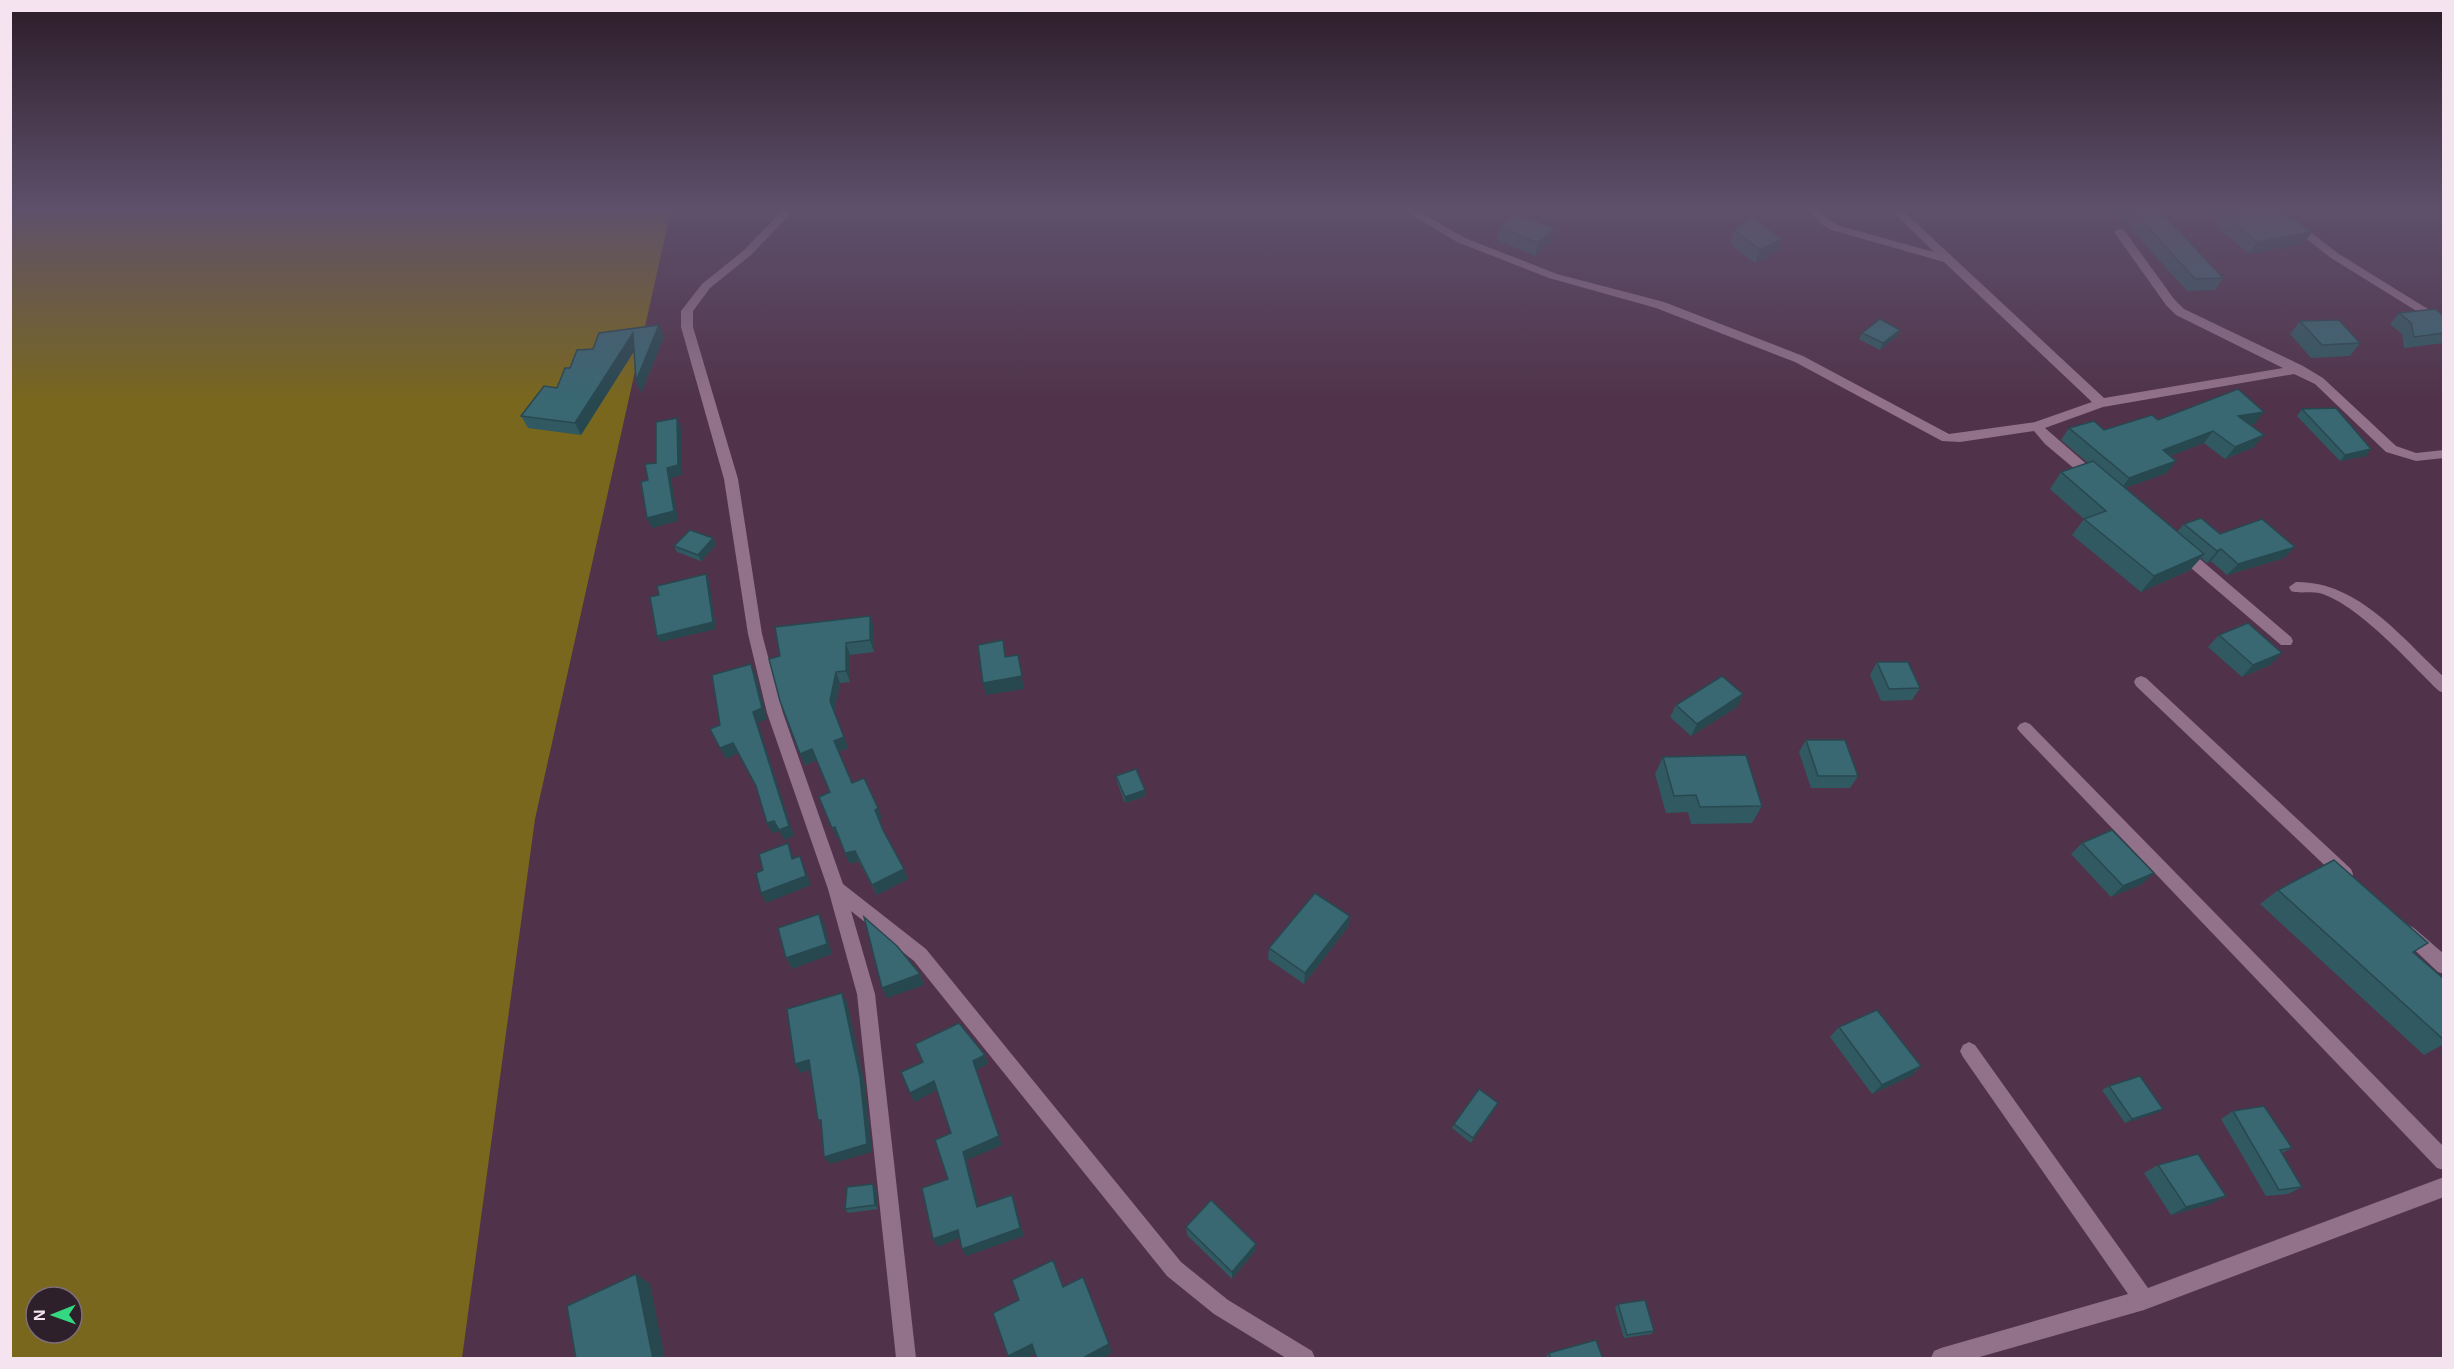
<svg xmlns="http://www.w3.org/2000/svg" width="2454" height="1369" font-family="Arial,sans-serif">
<style>
.forest{fill:#79671e;fill-rule:evenodd}
.lines{fill:none;stroke-linecap:round;stroke-linejoin:round}
.minor{fill:#92718a;fill-rule:evenodd}
.wall{fill:#315962}
.shaded-wall{fill:#284850}
.building{fill:#396772;stroke:#284850;stroke-width:1.5}
</style>
<rect width="100%" height="100%" fill="#50334a"/>
<path class="forest" d="M10 208H676L669 219 535 819 462 1358H11ZM36 1297H72V1333H36Z"/>
<g class="lines">
<g class="minor">
<path d="M785 208H796L751 255 710 288 693 311V327L738 479 762 634 783 713 843 884 926 949 1181 1262 1228 1300 1312 1351 1315 1358H1286L1214 1314 1167 1276 914 961 851 911 875 994 916 1358H896L857 994 828 889 767 713 748 634 724 479 681 327V311L702 284 743 251Z"/>
<path d="M1400 208H1413L1465 238 1557 274 1664 302 1803 356 1949 434 2035 422 2092 402 1944 262 1832 230 1821 224 1806 208H1817L1829 220 1840 226 1934 252 1889 208H1900L2104 398 2283 368 2176 315 2166 305 2114 232 2120 229 2124 230 2174 299 2184 309 2303 366 2323 378 2396 446 2416 453 2444 450V458L2416 461 2386 452 2315 384 2294 374 2103 407 2045 428 2099 475 2101 478 2094 483 2089 481 2045 444 2034 431 1960 442 1942 441 1795 362 1656 308 1549 278 1457 242Z"/>
<path d="M2267 208H2279L2339 254 2444 319V328L2331 258Z"/>
<path d="M2182 547 2187 548 2291 637 2293 641 2291 645H2281L2177 556 2175 552Z"/>
<path d="M2296 582C2358 581 2402 638 2444 677V693L2439 691C2410 663 2357 603 2319 593 2310 591 2300 594 2291 591L2289 587Z"/>
<path d="M2141 676 2146 678 2351 869 2353 874 2351 879 2345 881 2339 879 2136 686 2134 682 2136 678Z"/>
<path d="M2025 722 2030 724 2444 1147V1170L2437 1168 2020 732 2017 728 2020 724Z"/>
<path d="M2408 925 2414 928 2444 954V974L2438 972 2402 938 2399 933 2402 928Z"/>
<path d="M1969 1042 1975 1045 2148 1288 2444 1177V1197L2144 1310 1976 1358H1931L1934 1351 1941 1348 2128 1294 1963 1057 1960 1051 1963 1045Z"/>
</g>
</g>
<g class="wall">
<path d="M2112 208H2158L2223 278 2215 290 2187 291Z"/>
<path d="M2212 208H2280L2312 232 2304 243 2249 254 2215 225 2222 215Z"/>
<path d="M1499 227 1552 241 1535 256 1497 240Z"/>
<path d="M1734 230 1782 239 1777 252 1755 263 1729 243Z"/>
<path d="M2399 313 2444 316V343L2404 348 2402 334 2390 324Z"/>
<path d="M2300 321 2360 343 2350 356 2311 358 2290 334Z"/>
<path d="M1900 330 1897 336 1880 350 1859 339 1862 333Z"/>
<path d="M664 337 641 393 636 381 634 351 581 435 528 428 521 416 557 388 570 368 593 349Z"/>
<path d="M2302 409 2366 456 2340 461 2297 416Z"/>
<path d="M2255 424 2249 425 2254 447 2225 459 2204 443 2170 456 2167 473 2125 488 2177 532 2184 524 2220 534 2284 558 2227 575 2211 561 2207 563 2201 558 2190 570 2141 592 2072 535 2084 519 2050 489 2061 472 2088 463 2061 440 2069 428 2104 430Z"/>
<path d="M713 538 716 545 701 561 677 552 674 546Z"/>
<path d="M874 627V652L850 655V682L840 683 834 712 848 748 838 752 852 783 882 819 879 820 883 830 904 869 908 879 877 895 859 862 849 863 839 838H837L830 792 817 760 805 765 800 754 769 659Z"/>
<path d="M2219 635 2270 665 2242 677 2208 647Z"/>
<path d="M1877 662 1920 688 1912 700 1881 701 1870 675Z"/>
<path d="M1743 694 1737 707 1691 736 1670 717 1676 705Z"/>
<path d="M1806 740 1858 776 1850 788H1811L1799 752Z"/>
<path d="M1663 757 1762 806 1752 823 1691 824 1688 812 1666 813 1655 774Z"/>
<path d="M1116 776 1145 790 1146 796 1125 803 1117 782Z"/>
<path d="M2082 843 2154 873 2142 884 2111 897 2071 854Z"/>
<path d="M2278 890 2413 953 2444 979V1044L2424 1055 2260 904Z"/>
<path d="M1350 916 1348 927 1304 984 1268 959 1269 948Z"/>
<path d="M1839 1027 1921 1066 1911 1076 1872 1094 1830 1037Z"/>
<path d="M2109 1086 2163 1109 2156 1113 2125 1123 2102 1090Z"/>
<path d="M1498 1103 1496 1107 1471 1143 1452 1128 1454 1124Z"/>
<path d="M2233 1111 2292 1148 2282 1153 2302 1187 2288 1194 2266 1196 2221 1119Z"/>
<path d="M2158 1165 2211 1204 2171 1215 2144 1173Z"/>
<path d="M876 1188 878 1209 848 1213 845 1209Z"/>
<path d="M1186 1227 1255 1251 1232 1279 1187 1235Z"/>
<path d="M1618 1304 1654 1331 1651 1334 1624 1338 1615 1308Z"/>
<path d="M1549 1353 1603 1359H1544Z"/>
</g>
<g class="shaded-wall">
<path d="M1555 228 1552 241 1535 256 1538 243Z"/>
<path d="M2312 232 2304 243 2249 254 2257 242Z"/>
<path d="M1782 239 1777 252 1755 263 1760 250Z"/>
<path d="M659 325 664 337 641 393 636 381Z"/>
<path d="M1900 330 1897 336 1880 350 1883 343Z"/>
<path d="M633 333 638 345 581 435 575 423Z"/>
<path d="M2264 412 2255 424 2228 428 2238 416Z"/>
<path d="M677 418 681 428 682 475 671 478 678 521 652 528 647 518 667 468Z"/>
<path d="M2213 431 2204 443 2154 462 2163 450Z"/>
<path d="M2264 435 2254 447 2225 459 2235 447Z"/>
<path d="M2371 449 2366 456 2340 461 2345 455Z"/>
<path d="M2176 461 2167 473 2120 490 2129 478Z"/>
<path d="M713 538 716 545 701 561 698 555Z"/>
<path d="M2295 547 2284 558 2227 575 2238 564Z"/>
<path d="M2221 549 2211 561 2207 563 2217 551Z"/>
<path d="M2204 554 2190 570 2141 592 2154 576Z"/>
<path d="M706 574 709 580 716 629 660 642 657 636Z"/>
<path d="M870 616 874 627V652L870 640Z"/>
<path d="M846 643 850 655V682L846 671Z"/>
<path d="M2282 653 2270 665 2242 677 2253 665Z"/>
<path d="M1018 655 1024 689 986 695 983 683Z"/>
<path d="M751 664 756 675 767 719 758 723 794 836 784 840 779 830 753 712Z"/>
<path d="M836 672 840 683 834 712 830 701Z"/>
<path d="M1743 694 1737 707 1691 736 1697 724Z"/>
<path d="M844 737 848 748 838 752 834 741Z"/>
<path d="M733 743 738 753 726 759 720 748Z"/>
<path d="M812 749 817 760 805 765 800 754Z"/>
<path d="M1145 790 1146 796 1125 803V797Z"/>
<path d="M878 808 882 819 879 820 875 810Z"/>
<path d="M774 821 779 831 772 833 767 823Z"/>
<path d="M835 827 839 837 837 838 832 828Z"/>
<path d="M788 843 792 853 797 869 792 859Z"/>
<path d="M855 851 859 862 849 863 845 853Z"/>
<path d="M800 856 804 866 811 885 766 903 761 893Z"/>
<path d="M904 869 908 879 877 895 872 885Z"/>
<path d="M2154 873 2142 884 2111 897 2123 886Z"/>
<path d="M819 914 824 924 832 954 792 969 786 958Z"/>
<path d="M1350 916 1348 927 1304 984 1305 973Z"/>
<path d="M920 974 924 985 887 998 882 988Z"/>
<path d="M842 993 847 1002 865 1085 872 1152 830 1164 824 1157Z"/>
<path d="M985 1055 988 1064 976 1070 1002 1145 967 1160 981 1215 977 1207 963 1152 973 1061Z"/>
<path d="M809 1060 815 1068 801 1073 795 1064Z"/>
<path d="M1921 1066 1911 1076 1872 1094 1882 1085Z"/>
<path d="M934 1081 938 1090 914 1102 910 1093Z"/>
<path d="M1498 1103 1496 1107 1471 1143 1473 1138Z"/>
<path d="M2163 1109 2156 1113 2125 1123 2132 1119Z"/>
<path d="M873 1184 876 1188 878 1209 875 1205Z"/>
<path d="M1012 1195 1015 1203 1024 1236 966 1256 962 1249Z"/>
<path d="M2226 1196 2211 1204 2171 1215 2186 1207Z"/>
<path d="M958 1230 962 1237 938 1247 933 1239Z"/>
<path d="M1256 1244 1255 1251 1232 1279V1272Z"/>
<path d="M636 1274 650 1284 665 1359H653Z"/>
<path d="M1032 1344 1036 1353 1026 1359H1009L1008 1356Z"/>
<path d="M1109 1344 1112 1353 1101 1359H1081Z"/>
</g>
<g class="building">
<path d="M2130 208H2158L2223 278 2195 279Z"/>
<path d="M2234 208H2280L2312 232 2257 242 2223 214 2238 211Z"/>
<path d="M1516 213 1555 228 1538 243 1499 227Z"/>
<path d="M1752 217 1782 239 1760 250 1734 230Z"/>
<path d="M2435 309 2444 316V333L2414 337 2411 323 2399 313Z"/>
<path d="M1880 319 1900 330 1883 343 1862 333Z"/>
<path d="M2339 320 2360 343 2322 345 2300 321Z"/>
<path d="M659 325 636 381 633 333 575 423 521 416 544 386 557 388 565 368H570L577 350 593 349 599 333Z"/>
<path d="M2238 389 2264 412 2238 416 2264 435 2235 447 2213 431 2163 450 2176 461 2129 478 2069 428 2094 421 2104 430 2152 415 2158 420Z"/>
<path d="M2336 408 2371 449 2345 455 2302 409Z"/>
<path d="M677 418 678 465 667 468 674 511 647 518 641 482 648 480 645 464 656 463V422Z"/>
<path d="M2093 461 2204 554 2154 576 2084 519 2106 511 2061 472Z"/>
<path d="M2201 518 2220 534 2262 519 2295 547 2238 564 2221 549 2217 551 2184 524Z"/>
<path d="M690 530 713 538 698 555 674 546Z"/>
<path d="M706 574 713 622 657 636 650 597 659 595 657 586Z"/>
<path d="M870 616V640L846 643V671L836 672 830 701 844 737 834 741 852 783 864 778 878 808 875 810 883 830 904 869 872 885 855 851 845 853 835 827 832 828 819 797 830 792 812 749 800 754 780 701 769 659 780 656 775 627Z"/>
<path d="M2248 623 2282 653 2253 665 2219 635Z"/>
<path d="M1003 640 1005 657 1018 655 1022 676 983 683 978 645Z"/>
<path d="M1877 662H1908L1920 688 1889 689Z"/>
<path d="M751 664 762 708 753 712 789 826 779 830 774 821 767 823 756 786 733 743 720 748 710 729 720 725 712 675Z"/>
<path d="M1722 676 1743 694 1697 724 1676 705Z"/>
<path d="M1806 740H1845L1858 776H1818Z"/>
<path d="M1746 755 1762 806 1700 807 1696 795 1674 796 1663 757Z"/>
<path d="M1136 769 1145 790 1125 797 1116 776Z"/>
<path d="M2112 830 2154 873 2123 886 2082 843Z"/>
<path d="M788 843 792 859 800 856 806 876 761 893 756 873 763 870 759 854Z"/>
<path d="M2334 860 2428 943 2413 952 2444 979V1040L2278 890Z"/>
<path d="M1315 893 1350 916 1305 973 1269 948Z"/>
<path d="M819 914 827 944 786 958 778 928Z"/>
<path d="M864 917 897 946 920 974 882 988Z"/>
<path d="M842 993 860 1077 867 1144 824 1157 821 1120H818L809 1060 795 1064 787 1009Z"/>
<path d="M1877 1010 1921 1066 1882 1085 1839 1027Z"/>
<path d="M959 1023 985 1055 973 1061 999 1136 963 1152 977 1207 1012 1195 1020 1228 962 1249 958 1230 933 1239 922 1188 948 1179 935 1140 951 1133 934 1081 910 1093 901 1072 923 1062 915 1044Z"/>
<path d="M2140 1076 2163 1109 2132 1119 2109 1086Z"/>
<path d="M1479 1089 1498 1103 1473 1138 1454 1124Z"/>
<path d="M2264 1106 2292 1148 2280 1150 2302 1187 2279 1190 2233 1111Z"/>
<path d="M2198 1154 2226 1196 2186 1207 2158 1165Z"/>
<path d="M873 1184 875 1205 845 1209 847 1187Z"/>
<path d="M1211 1200 1256 1244 1232 1272 1186 1227Z"/>
<path d="M1053 1260 1063 1287 1083 1277 1109 1344 1081 1359H1037L1032 1344 1008 1356 993 1313 1019 1300 1012 1280Z"/>
<path d="M636 1274 653 1359H576L567 1306Z"/>
<path d="M1645 1300 1654 1331 1627 1335 1618 1304Z"/>
<path d="M1596 1340 1603 1359H1551L1549 1353Z"/>
</g>
<linearGradient id="sky" x2="0" y2="1"><stop stop-color="#2c1c29"/><stop offset="0.52" stop-color="#5e506b"/><stop offset="1" stop-color="#5e506b" stop-opacity="0"/></linearGradient>
<rect width="2454" height="400" fill="url(#sky)"/>
<rect width="2454" height="1369" fill="none" stroke="#f5e3f0" stroke-width="24"/>
<g transform="translate(54 1315) rotate(269)"><circle r="28" fill="#2d202a" stroke="#7d6e79" stroke-width="1.5"/>
<path d="M0-4.5L10 22L0 15L-10 22Z" fill="#33d881"/>
<text y="-9" font-size="16" font-weight="bold" text-anchor="middle" fill="#f5e3f0">N</text>
</g>
</svg>
